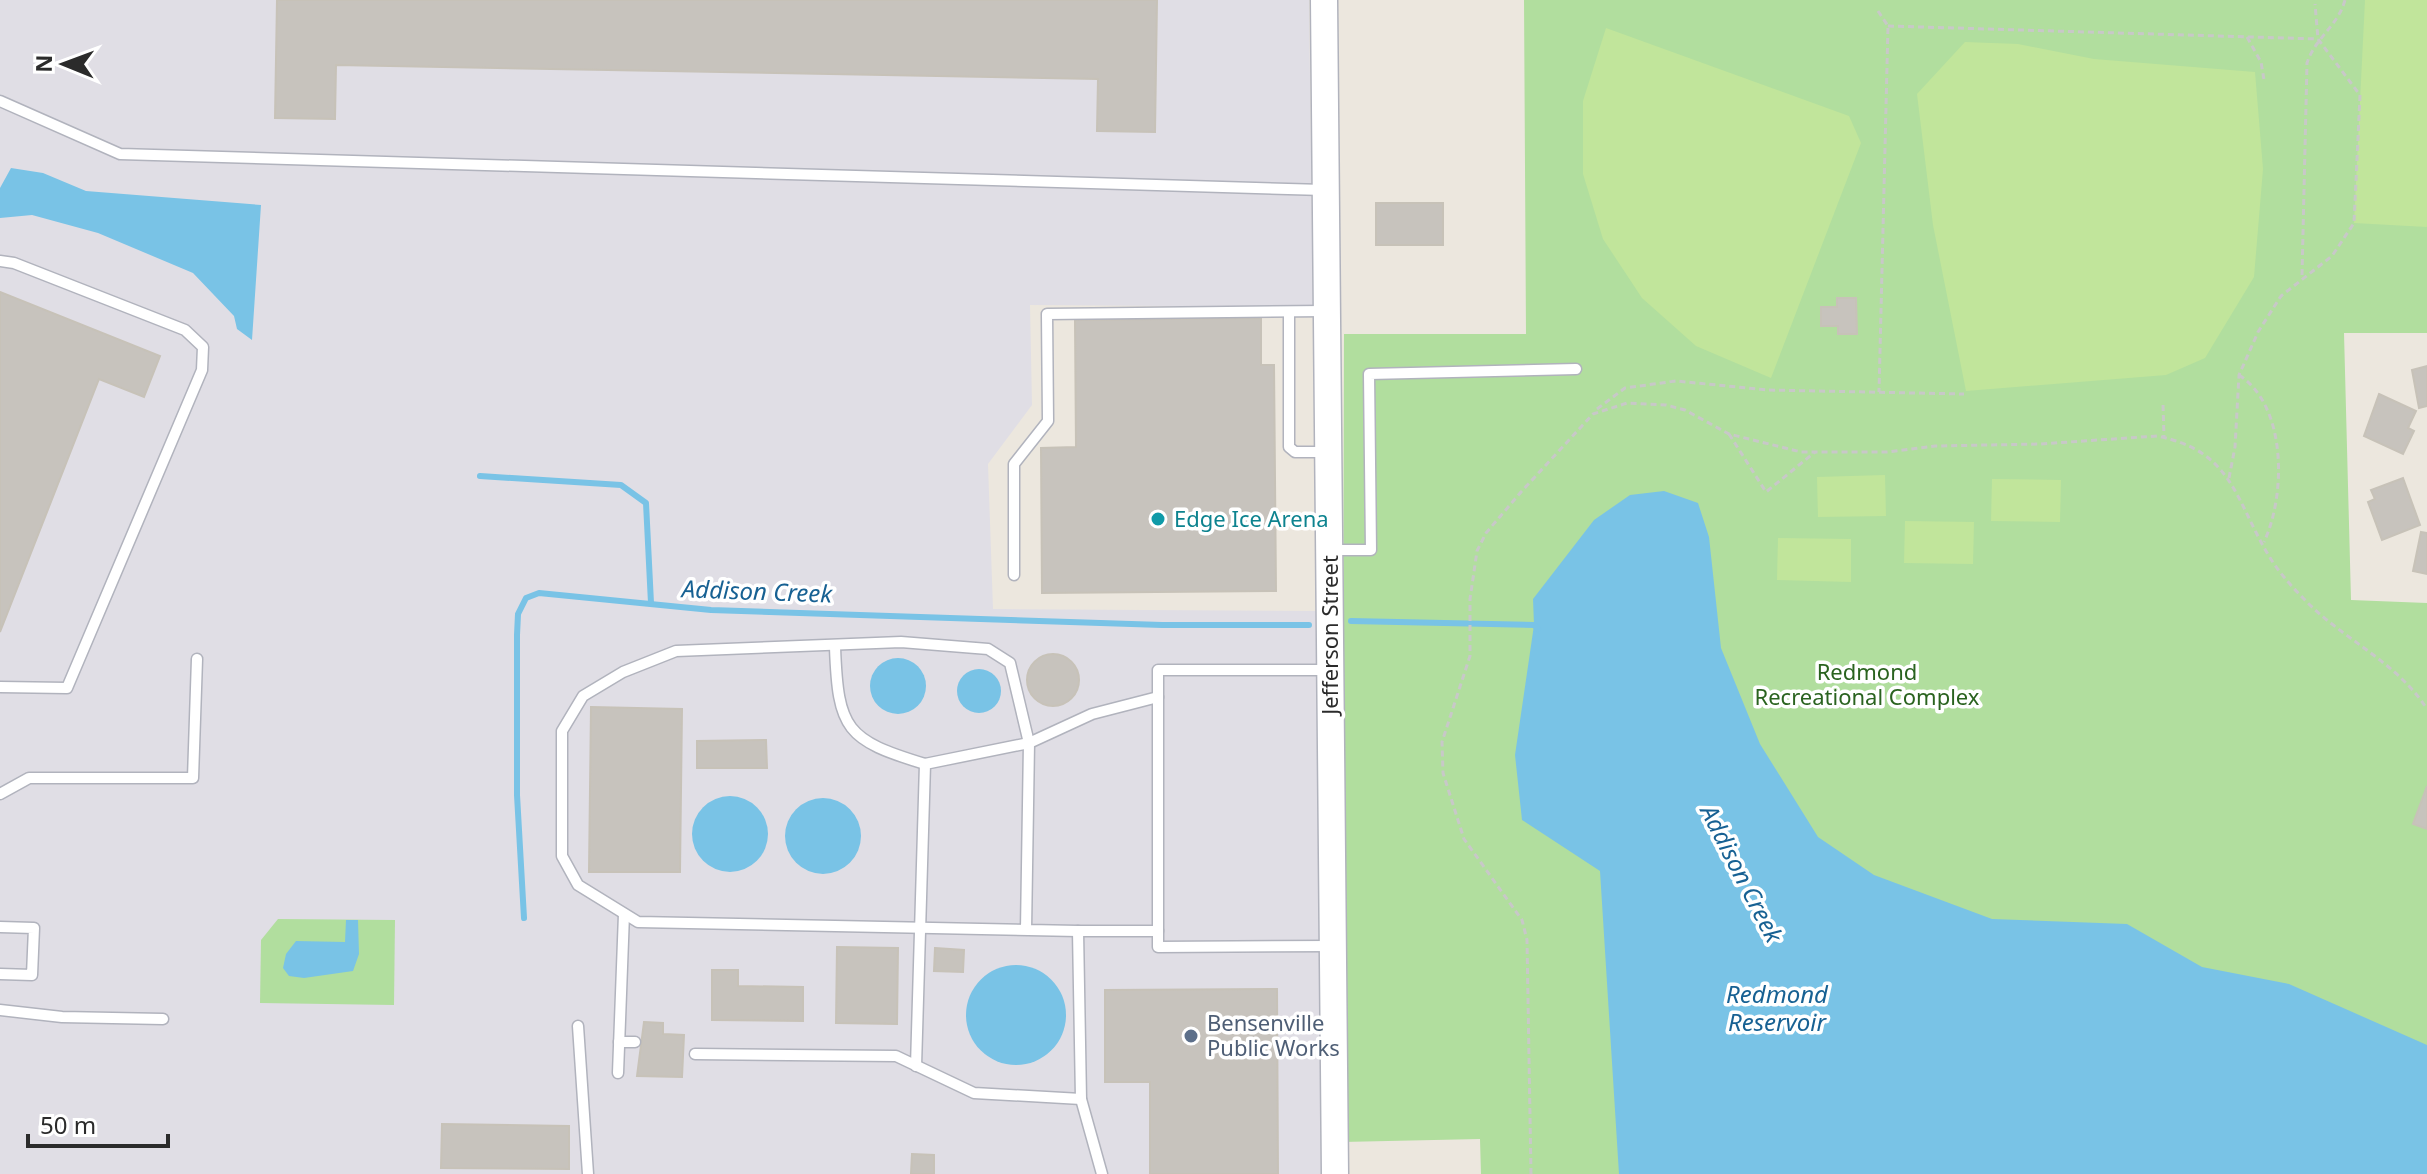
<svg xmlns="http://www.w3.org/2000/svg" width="2427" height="1174" font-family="'Noto Sans',sans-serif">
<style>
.industrial{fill:#e0dee5}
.green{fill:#b1de9e}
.pitch{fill:#c1e59b}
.water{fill:#79c3e6}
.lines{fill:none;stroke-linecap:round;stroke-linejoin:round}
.stream{stroke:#79c3e6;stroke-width:6}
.building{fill:#c7c3bd;stroke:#c7c2b8;stroke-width:2}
.lane-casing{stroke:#b1b3bd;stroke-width:13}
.secondary-casing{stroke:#b1b3bd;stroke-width:29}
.path{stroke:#c8c8c8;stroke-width:3;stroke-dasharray:6 4;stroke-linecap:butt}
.lane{stroke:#fff;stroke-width:10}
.secondary{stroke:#fff;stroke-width:26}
.culture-dot{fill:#0f9aa8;stroke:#fff;stroke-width:3}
.service-dot{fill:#5c6f8a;stroke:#fff;stroke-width:3}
.labels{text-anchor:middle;stroke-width:7;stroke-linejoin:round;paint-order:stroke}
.culture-label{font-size:22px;fill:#0d838f;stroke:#fff;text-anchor:start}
.street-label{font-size:22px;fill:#2b2b2b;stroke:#fff}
.park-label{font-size:22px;fill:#2a631f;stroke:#fff}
.service-label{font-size:22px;fill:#4e5e75;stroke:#fff;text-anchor:start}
.water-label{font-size:24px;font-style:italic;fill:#176193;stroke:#fff}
</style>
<rect width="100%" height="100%" fill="#ece7de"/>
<path class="industrial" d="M0 0H1309L1313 307 1030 305 1032 405 988 464 993 609 1316 611 1328 1174H0Z"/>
<g class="green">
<path d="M1524 0H2427V333H2344L2351 600 2427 603V1174H1481L1480 1139 1342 1142 1344 334H1526Z"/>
<path d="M278 919 395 920 394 1005 260 1003 261 940Z"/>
</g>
<g class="pitch">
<path d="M2365 0H2427V227L2354 223Z"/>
<path d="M1606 28 1849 116 1861 143 1771 378 1696 346 1642 298 1603 239 1583 174V101Z"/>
<path d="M1965 42 2018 44 2094 59 2255 72 2263 169 2254 277 2205 358 2166 375 1966 391 1933 225 1917 94Z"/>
<path d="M1885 475 1886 516 1818 517 1817 477Z"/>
<path d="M1992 479 2061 480 2060 522 1991 521Z"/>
<path d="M1905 521 1974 522 1973 564 1904 563Z"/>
<path d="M1778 538 1851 539V582L1777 580Z"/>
</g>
<g class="water">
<path d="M11 168 43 173 86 191 261 205 252 340 237 329 234 316 193 273 98 233 32 215 0 218V188Z"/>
<path d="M1664 491 1698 503 1709 537 1721 648 1760 744 1818 837 1874 875 1992 919 2127 924 2202 967 2289 984 2427 1045V1174H1619L1600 871 1522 820 1515 755 1534 625 1533 599 1594 520 1630 495Z"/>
<circle cx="898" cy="686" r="28"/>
<circle cx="979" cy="691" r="22"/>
<circle cx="730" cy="834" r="38"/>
<circle cx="823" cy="836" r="38"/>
<path d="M346 920H358L359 954 353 971 304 978 289 976 283 968 286 954 296 941 345 942Z"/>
<circle cx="1016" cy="1015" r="50"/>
</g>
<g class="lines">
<g class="stream">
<path d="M480 476 621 485 646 503 651 603"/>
<path d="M1351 621 1534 625 1538 629"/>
<path d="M524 918 517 795V635L518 614 526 598 539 593 711 610 1162 625H1309"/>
</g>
</g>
<g class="building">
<path d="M277 0H1157L1155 132 1097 131 1098 79 336 65 335 119 275 118Z"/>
<rect x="1376" y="203" width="67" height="42"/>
<path d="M0 292 160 356 144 397 99 379 0 632Z"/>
<path d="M1837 298H1856L1857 334H1838V326H1821V307H1837Z"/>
<path d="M1261 318V365H1274L1276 591 1042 593 1041 448 1076 447 1075 320Z"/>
<path d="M2427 366V406L2419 408 2412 370Z"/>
<path d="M2379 394 2416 411 2408 428 2414 431 2403 454 2364 436Z"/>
<path d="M2403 478 2420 525 2382 540 2368 502 2375 499 2371 490Z"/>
<path d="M2421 532 2427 533V574L2413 571Z"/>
<circle cx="1053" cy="680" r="26"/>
<path d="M591 707 682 709 680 872H589Z"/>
<path d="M766 740 767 768H697V741Z"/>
<path d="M2427 786V829L2413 824Z"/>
<path d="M837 947 898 948 897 1024 836 1023Z"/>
<path d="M935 948 964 950 963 972 934 971Z"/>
<path d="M712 970H738V986L803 987V1021L712 1020Z"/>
<path d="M1277 989 1278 1174H1150V1082H1105V990Z"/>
<path d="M644 1022 663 1023V1034L684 1035 682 1077 637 1076Z"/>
<path d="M442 1124 569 1126V1169L441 1168Z"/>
<path d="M912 1154 934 1155V1174H911Z"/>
</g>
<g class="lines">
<defs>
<g id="lane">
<path d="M0 101 120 154 1324 190"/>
<path d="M0 261 14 263 185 330 203 347 202 370 67 688 0 687"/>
<path d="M1289 312V447L1295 452H1327"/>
<path d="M1331 550H1371L1369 374 1576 369"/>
<path d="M1014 575V464L1048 421 1047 314 1325 311"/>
<path d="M835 647C838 730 846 740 925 764"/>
<path d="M1328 670H1158V947L1332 946"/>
<path d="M0 794 29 778H193L197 659"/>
<path d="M0 927 34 928 32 975 0 974"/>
<path d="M1026 930 1029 743 1010 663 988 649 901 642 676 651 623 672 583 696 562 731V856L578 885 638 922 1078 931"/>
<path d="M0 1010 62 1017 163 1019"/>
<path d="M578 1026 588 1174"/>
<path d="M619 1042H635"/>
<path d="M695 1054 896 1056 974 1093 1081 1099"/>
<path d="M916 1066 925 764 1029 743 1092 714 1158 697"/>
<path d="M618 1073 624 914"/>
<path d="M1102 1174 1081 1099 1078 931H1158"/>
</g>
<path id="secondary" d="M1324 0 1335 1174"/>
</defs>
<use href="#lane" class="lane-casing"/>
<use href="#secondary" class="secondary-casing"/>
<g class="path">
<path d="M1878 11 1888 26 1879 392"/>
<path d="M1888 26 2318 39"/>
<path d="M2247 37 2261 62 2264 80"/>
<path d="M2302 275 2307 63C2315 38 2338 26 2345 0"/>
<path d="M2239 375C2287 406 2286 495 2264 542"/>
<path d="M2163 405 2164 437"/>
<path d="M1597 409 1625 388 1676 381 1768 390 1964 394"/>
<path d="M1729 434 1766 492 1815 452"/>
<path d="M2229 478 2235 447 2239 375 2258 332 2281 296 2332 256 2354 223 2360 95 2318 39 2315 4"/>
<path d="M1531 1174 1527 940 1522 920 1464 839 1443 773 1442 742 1470 656V599L1477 551 1486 533 1521 492 1593 414 1627 403 1666 405 1685 410 1729 434 1801 452H1887L1935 446 2040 444 2157 436C2233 451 2235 500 2269 556 2278 571 2291 586 2304 599 2342 639 2396 661 2427 709"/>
</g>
<use href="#lane" class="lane"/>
<use href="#secondary" class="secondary"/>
</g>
<circle class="culture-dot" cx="1158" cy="519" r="8"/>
<circle class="service-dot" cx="1191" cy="1036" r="8"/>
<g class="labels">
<g class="culture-label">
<text x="1174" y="527">Edge Ice Arena</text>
</g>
<g class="street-label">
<text transform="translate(1330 635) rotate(-90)" y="8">Jefferson Street</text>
</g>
<g class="park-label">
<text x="1867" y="680">Redmond<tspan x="1867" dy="25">Recreational Complex</tspan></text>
</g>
<g class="service-label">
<text x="1207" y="1031">Bensenville<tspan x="1207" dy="25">Public Works</tspan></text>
</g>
<g class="water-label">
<text transform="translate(757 592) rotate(2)" y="8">Addison Creek</text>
<text transform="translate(1741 874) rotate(63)" y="8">Addison Creek</text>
<text x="1777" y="1003">Redmond<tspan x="1777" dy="28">Reservoir</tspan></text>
</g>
</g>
<g transform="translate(64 64) rotate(271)" stroke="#ffffff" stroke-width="6" paint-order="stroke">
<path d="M0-6L14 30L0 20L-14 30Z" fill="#2b2b2b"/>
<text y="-12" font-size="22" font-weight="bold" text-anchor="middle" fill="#2b2b2b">N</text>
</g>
<path d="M28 1134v12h140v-12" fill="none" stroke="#2b2b2b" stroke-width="4"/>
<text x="40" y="1134" font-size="24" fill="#2b2b2b" stroke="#ffffff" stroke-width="6" paint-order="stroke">50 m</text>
</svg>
